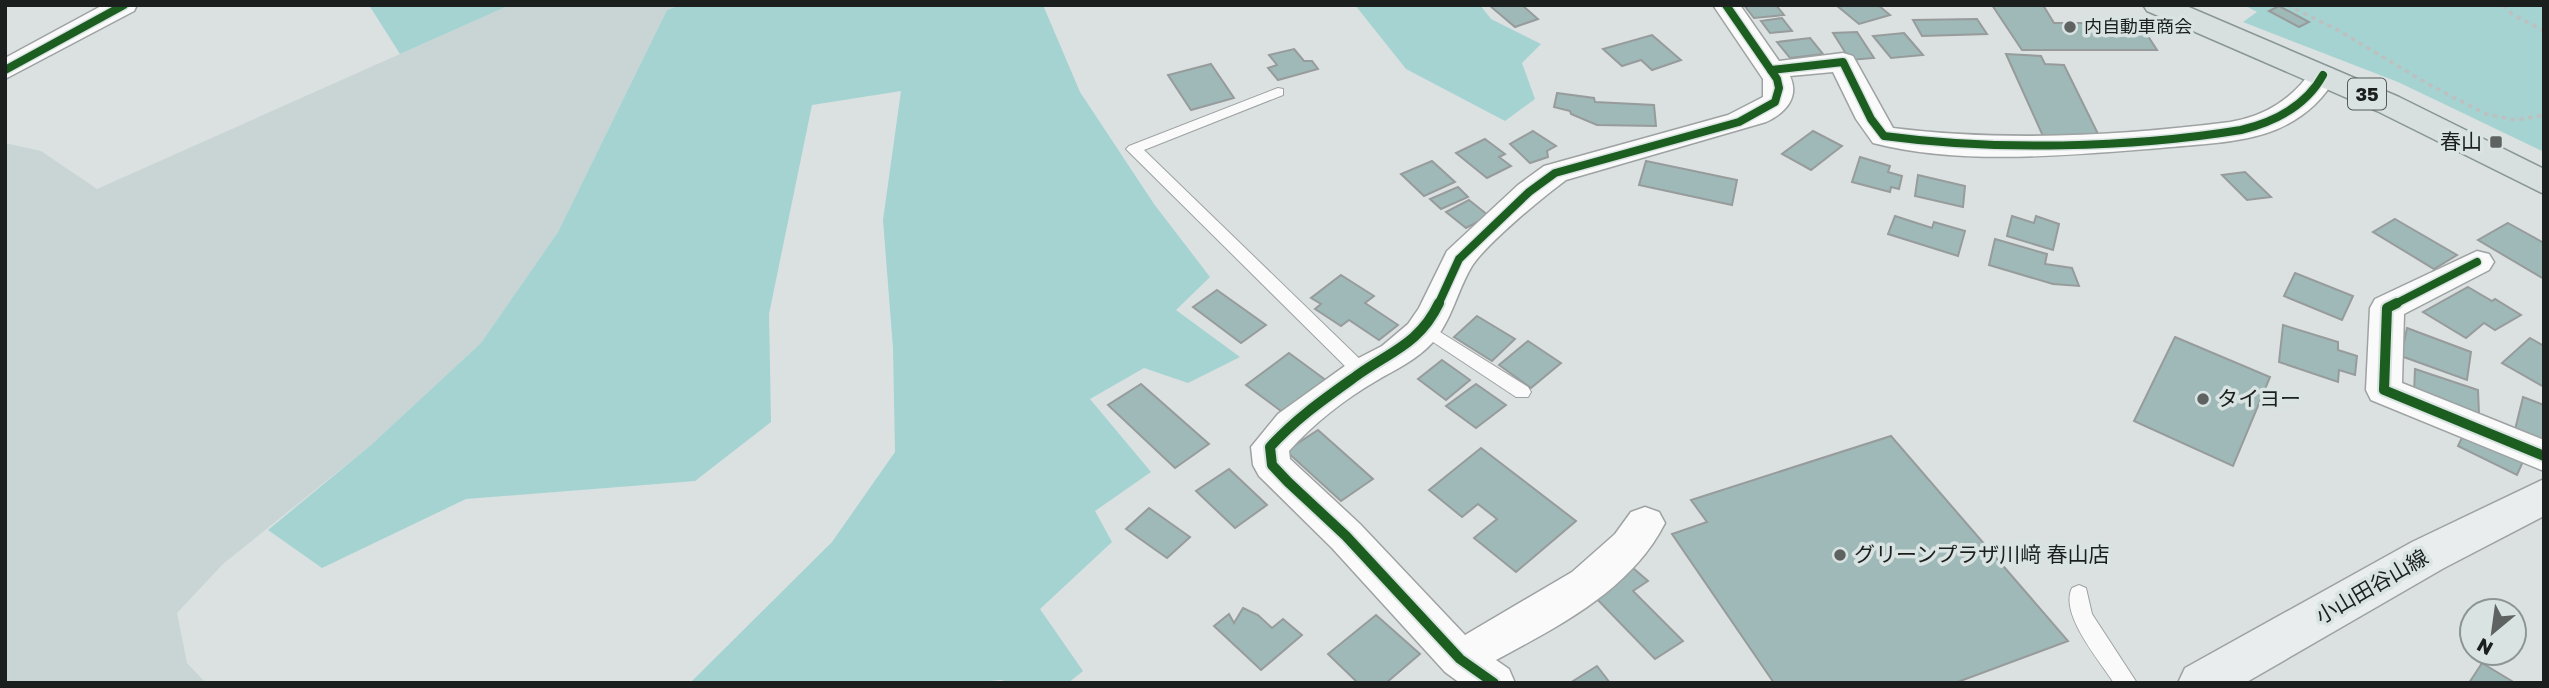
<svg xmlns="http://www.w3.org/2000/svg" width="2549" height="688" font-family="'Golos Text','Noto Sans JP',sans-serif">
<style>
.built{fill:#c8d5d4}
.green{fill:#a4d3d2}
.building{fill:#9eb9b8;stroke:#979b9b;stroke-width:2}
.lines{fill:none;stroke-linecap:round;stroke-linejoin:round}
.service-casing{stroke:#9ea2a2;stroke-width:2}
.minor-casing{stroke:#9ea2a2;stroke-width:3}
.secondary-casing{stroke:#9ea2a2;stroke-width:3}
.primary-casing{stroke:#889796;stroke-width:3}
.path{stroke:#bec0c0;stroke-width:3.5;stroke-dasharray:4.5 4.5;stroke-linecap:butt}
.service{fill:#fafafa;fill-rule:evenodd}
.minor{fill:#fafafa;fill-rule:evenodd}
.secondary{fill:#e9eded;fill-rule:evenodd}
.primary{fill:#d8dfdf;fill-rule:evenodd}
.cycleway-far1-casing{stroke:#d9e3e2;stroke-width:11}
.cycleway-casing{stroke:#d9e3e2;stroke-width:14}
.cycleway-far1{stroke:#1b5e20;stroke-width:8}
.cycleway{stroke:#1b5e20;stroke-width:10}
.poi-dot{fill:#5e6362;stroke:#d9e3e2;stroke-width:2.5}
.labels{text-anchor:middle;stroke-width:7;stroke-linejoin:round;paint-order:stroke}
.far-poi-label{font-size:18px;fill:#1b1f1e;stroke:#d9e3e2;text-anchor:start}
.shield{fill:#d9e3e2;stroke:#545a59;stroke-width:2}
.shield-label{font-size:19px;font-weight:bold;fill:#1b1f1e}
.poi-label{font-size:21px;fill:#1b1f1e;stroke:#d9e3e2;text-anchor:start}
.street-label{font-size:21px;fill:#1b1f1e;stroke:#d9e3e2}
</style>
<rect width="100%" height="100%" fill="#dbe1e0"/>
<path class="built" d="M510 5H681L667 10 558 232 481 343 371 445 223 564 177 613 187 663 206 683H5V143L41 151 97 189Z"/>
<g class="green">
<path d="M369 5H510L400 54Z"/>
<path d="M681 5H1043L1080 92 1154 204 1210 277 1176 310 1240 357 1188 383 1144 368 1090 399 1151 472 1095 511 1112 542 1040 609 1083 671 1068 683H1008L1002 680 965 683H690L832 542 895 452 893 348 883 220 901 91 812 105 769 314 771 422 695 481 466 499 322 568 268 530 371 445 481 343 558 232 667 10Z"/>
<path d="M1355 5H1480L1491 19 1541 44 1522 63 1535 99 1505 121 1406 69Z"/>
<path d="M2244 5H2544V152L2398 82 2243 22 2257 12Z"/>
</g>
<g class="building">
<path d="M1489 5H1522L1538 19 1515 27Z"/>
<path d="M1744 5H1776L1784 15 1754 18Z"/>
<path d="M1836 5H1878L1890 15 1859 24Z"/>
<path d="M1992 5H2043L2054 23H2122L2144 30 2157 50H2022Z"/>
<path d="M2279 6 2309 22 2299 27 2269 11Z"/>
<path d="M1782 18 1792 31 1770 33 1761 21Z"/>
<path d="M1977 19 1987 34 1922 36 1913 20Z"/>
<path d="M1857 32 1874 58 1850 60 1833 33Z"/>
<path d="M1904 33 1923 55 1891 58 1873 36Z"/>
<path d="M1652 35 1681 60 1652 70 1641 60 1622 66 1603 49Z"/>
<path d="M1810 38 1823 54 1790 58 1777 42Z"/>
<path d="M1294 49 1304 61H1312L1318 69 1278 80 1268 68 1277 65 1269 55Z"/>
<path d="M2006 54 2041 56 2045 64 2064 65 2101 140 2043 136Z"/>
<path d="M1211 64 1234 98 1191 110 1168 75Z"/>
<path d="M1557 93 1594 98 1595 102 1654 105 1656 126 1597 125 1571 114 1570 111 1554 107Z"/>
<path d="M1533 131 1556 146 1547 151 1548 157 1530 163 1510 144Z"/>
<path d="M1813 131 1842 146 1811 170 1782 154Z"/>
<path d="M1485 139 1505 154 1499 157 1511 166 1487 178 1456 153Z"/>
<path d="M1860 157 1890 166 1888 172 1902 176 1899 189 1891 187 1890 192 1852 182Z"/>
<path d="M1432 161 1455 182 1424 196 1401 174Z"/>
<path d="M1646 161 1737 180 1732 205 1639 185Z"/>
<path d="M2245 172 2271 197 2247 200 2222 175Z"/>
<path d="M1918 175 1965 186 1963 207 1915 196Z"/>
<path d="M1458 187 1468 197 1441 209 1430 199Z"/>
<path d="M1469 200 1489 216 1466 228 1446 212Z"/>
<path d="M1895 216 1932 228 1934 222 1965 231 1958 256 1888 234Z"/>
<path d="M2012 216 2034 223 2036 216 2059 224 2053 250 2007 236Z"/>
<path d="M2395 219 2457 255 2434 269 2373 232Z"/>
<path d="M2508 223 2544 243V279L2478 240Z"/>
<path d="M1995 239 2047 254 2045 264 2072 268 2079 286 2053 284 1989 265Z"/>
<path d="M2295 273 2353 296 2342 320 2284 296Z"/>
<path d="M1341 275 1374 296 1365 303 1398 325 1379 340 1349 320 1341 326 1315 309 1321 304 1311 298Z"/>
<path d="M2468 287 2492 301 2495 299 2521 315 2495 330 2484 323 2466 338 2423 312Z"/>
<path d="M1217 290 1266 325 1241 343 1193 307Z"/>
<path d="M1477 316 1515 339 1492 361 1454 337Z"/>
<path d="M2283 325 2338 342V350L2357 356 2355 375 2339 370 2338 382 2279 362Z"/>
<path d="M2407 328 2471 352 2467 380 2401 356Z"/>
<path d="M2175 337 2270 377 2233 466 2134 421Z"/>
<path d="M2530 338 2544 346V387L2502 363Z"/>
<path d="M1528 341 1561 363 1531 388 1499 365Z"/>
<path d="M1289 353 1327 381 1285 414 1246 385Z"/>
<path d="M1442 360 1470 380 1446 400 1418 379Z"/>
<path d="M2415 369 2478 390 2479 414 2414 393Z"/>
<path d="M1141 384 1209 444 1175 468 1108 405Z"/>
<path d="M1476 384 1506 405 1476 428 1446 406Z"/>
<path d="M2523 397 2544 405V446L2514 434Z"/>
<path d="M2466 429 2525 457 2517 475 2458 446Z"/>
<path d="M1318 430 1373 479 1341 501 1286 451Z"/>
<path d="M1891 436 2068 641 1955 683H1774L1672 534 1707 522 1691 500Z"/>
<path d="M1481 448 1576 521 1516 572 1474 538 1497 519 1478 504 1462 517 1429 490Z"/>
<path d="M1229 469 1267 505 1235 528 1196 491Z"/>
<path d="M1149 508 1190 537 1167 558 1126 529Z"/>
<path d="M1633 568 1648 581 1633 591 1683 641 1655 659 1592 594Z"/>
<path d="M1243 608 1258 615 1272 628 1283 619 1302 635 1261 670 1214 626 1229 614 1234 623Z"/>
<path d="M1376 615 1420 654 1386 683H1358L1328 654Z"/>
<path d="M2482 663 2515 683H2469Z"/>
<path d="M1597 666 1610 683H1570Z"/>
</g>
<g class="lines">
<defs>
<g id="service">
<path d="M1278 88 1283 89V95L1144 150 1368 367 1371 372 1368 377H1356L1126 149 1129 146Z"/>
<path d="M1424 322 1528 387 1531 392 1528 397H1516L1418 332 1415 328 1418 324Z"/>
<path d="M2079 585 2086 588 2092 614 2137 683H2114C2100 661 2059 614 2072 588Z"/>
</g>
<g id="minor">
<path d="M103 5H137L134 11 5 79V58Z"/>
<path d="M1713 5H1740L1779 61 1843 53 1853 56 1893 128C2004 142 2119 136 2230 122 2266 116 2292 99 2313 69L2323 66 2333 69 2337 75C2323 101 2302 119 2275 130 2239 144 2198 144 2160 148 2070 155 1961 166 1873 143L1856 119 1833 72 1790 76C1800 98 1785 113 1766 122L1566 180C1543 197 1487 243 1472 266 1457 291 1452 320 1433 342 1417 360 1396 369 1376 381 1345 399 1313 424 1289 451L1290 459 1360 524 1465 635 1572 572 1615 534 1631 512 1645 507 1659 512 1665 523C1631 590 1559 626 1496 660L1509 669 1515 683H1460L1445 672 1332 548 1259 476 1253 465 1251 447 1278 414 1349 363 1382 346 1408 324 1419 308 1447 251 1518 185 1544 166 1728 115 1763 97V79Z"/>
<path d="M2477 251 2489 254 2494 262 2489 270 2404 314 2402 383 2544 440V471L2371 400 2366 390 2370 308 2375 299Z"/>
</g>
<path id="secondary" d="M2544 479V516L2444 568 2245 683H2178L2185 668 2412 542Z"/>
<path id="primary" d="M2143 5H2184L2399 97 2544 169V194L2377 111 2147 11Z"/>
</defs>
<use href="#service" class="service-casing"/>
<use href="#minor" class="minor-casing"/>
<use href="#secondary" class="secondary-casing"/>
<use href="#primary" class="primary-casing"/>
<g class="path">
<path d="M2287 5 2336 29 2428 84 2486 114 2515 120 2544 115"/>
<path d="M2503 5 2512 14 2544 31"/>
</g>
<use href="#service" class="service"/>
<use href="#minor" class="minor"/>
<use href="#secondary" class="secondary"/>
<use href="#primary" class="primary"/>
<defs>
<g id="cycleway-far1">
<path d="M5 70 124 5"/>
<path d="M1771 70 1843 62 1871 119 1884 136C1995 151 2130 148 2241 130 2274 122 2306 106 2323 75"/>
<path d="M1438 305 1459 259 1529 192 1555 173 1739 122 1775 102 1779 88 1777 79 1726 5"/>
<path d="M2393 305 2477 262"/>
</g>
<g id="cycleway">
<path d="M1439 303C1420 343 1392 351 1359 374 1327 397 1296 418 1270 447L1272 465 1288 482 1346 536 1460 659 1494 683"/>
<path d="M2397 303 2387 308 2384 390 2544 456"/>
</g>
</defs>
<use href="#cycleway-far1" class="cycleway-far1-casing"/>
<use href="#cycleway" class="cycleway-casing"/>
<use href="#cycleway-far1" class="cycleway-far1"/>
<use href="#cycleway" class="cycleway"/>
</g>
<g class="poi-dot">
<circle cx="2070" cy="27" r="7"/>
<rect x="2489" y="135" width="14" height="14" rx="3.5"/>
<circle cx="2203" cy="399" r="7"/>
<circle cx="1840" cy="555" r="7"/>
</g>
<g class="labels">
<g class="far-poi-label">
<text x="2084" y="33">内自動車商会</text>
</g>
<rect class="shield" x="2348" y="78.5" width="38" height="31" rx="5"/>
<g class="shield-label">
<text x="2367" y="101">35</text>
</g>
<g class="poi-label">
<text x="2482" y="149" text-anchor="end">春山</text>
<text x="2217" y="406">タイヨー</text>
<text x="1854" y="562">グリーンプラザ川﨑 春山店</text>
</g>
<g class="street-label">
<text transform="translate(2372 587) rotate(-30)" y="7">小山田谷山線</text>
</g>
</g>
<rect width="2549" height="688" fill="none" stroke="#1b1f1e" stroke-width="14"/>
<g transform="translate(2493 632) rotate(209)"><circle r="33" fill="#d9e3e2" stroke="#8d9594" stroke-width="2"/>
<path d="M0-5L12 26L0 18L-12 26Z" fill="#5e6362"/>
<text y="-10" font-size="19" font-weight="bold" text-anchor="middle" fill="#1b1f1e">N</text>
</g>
</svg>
